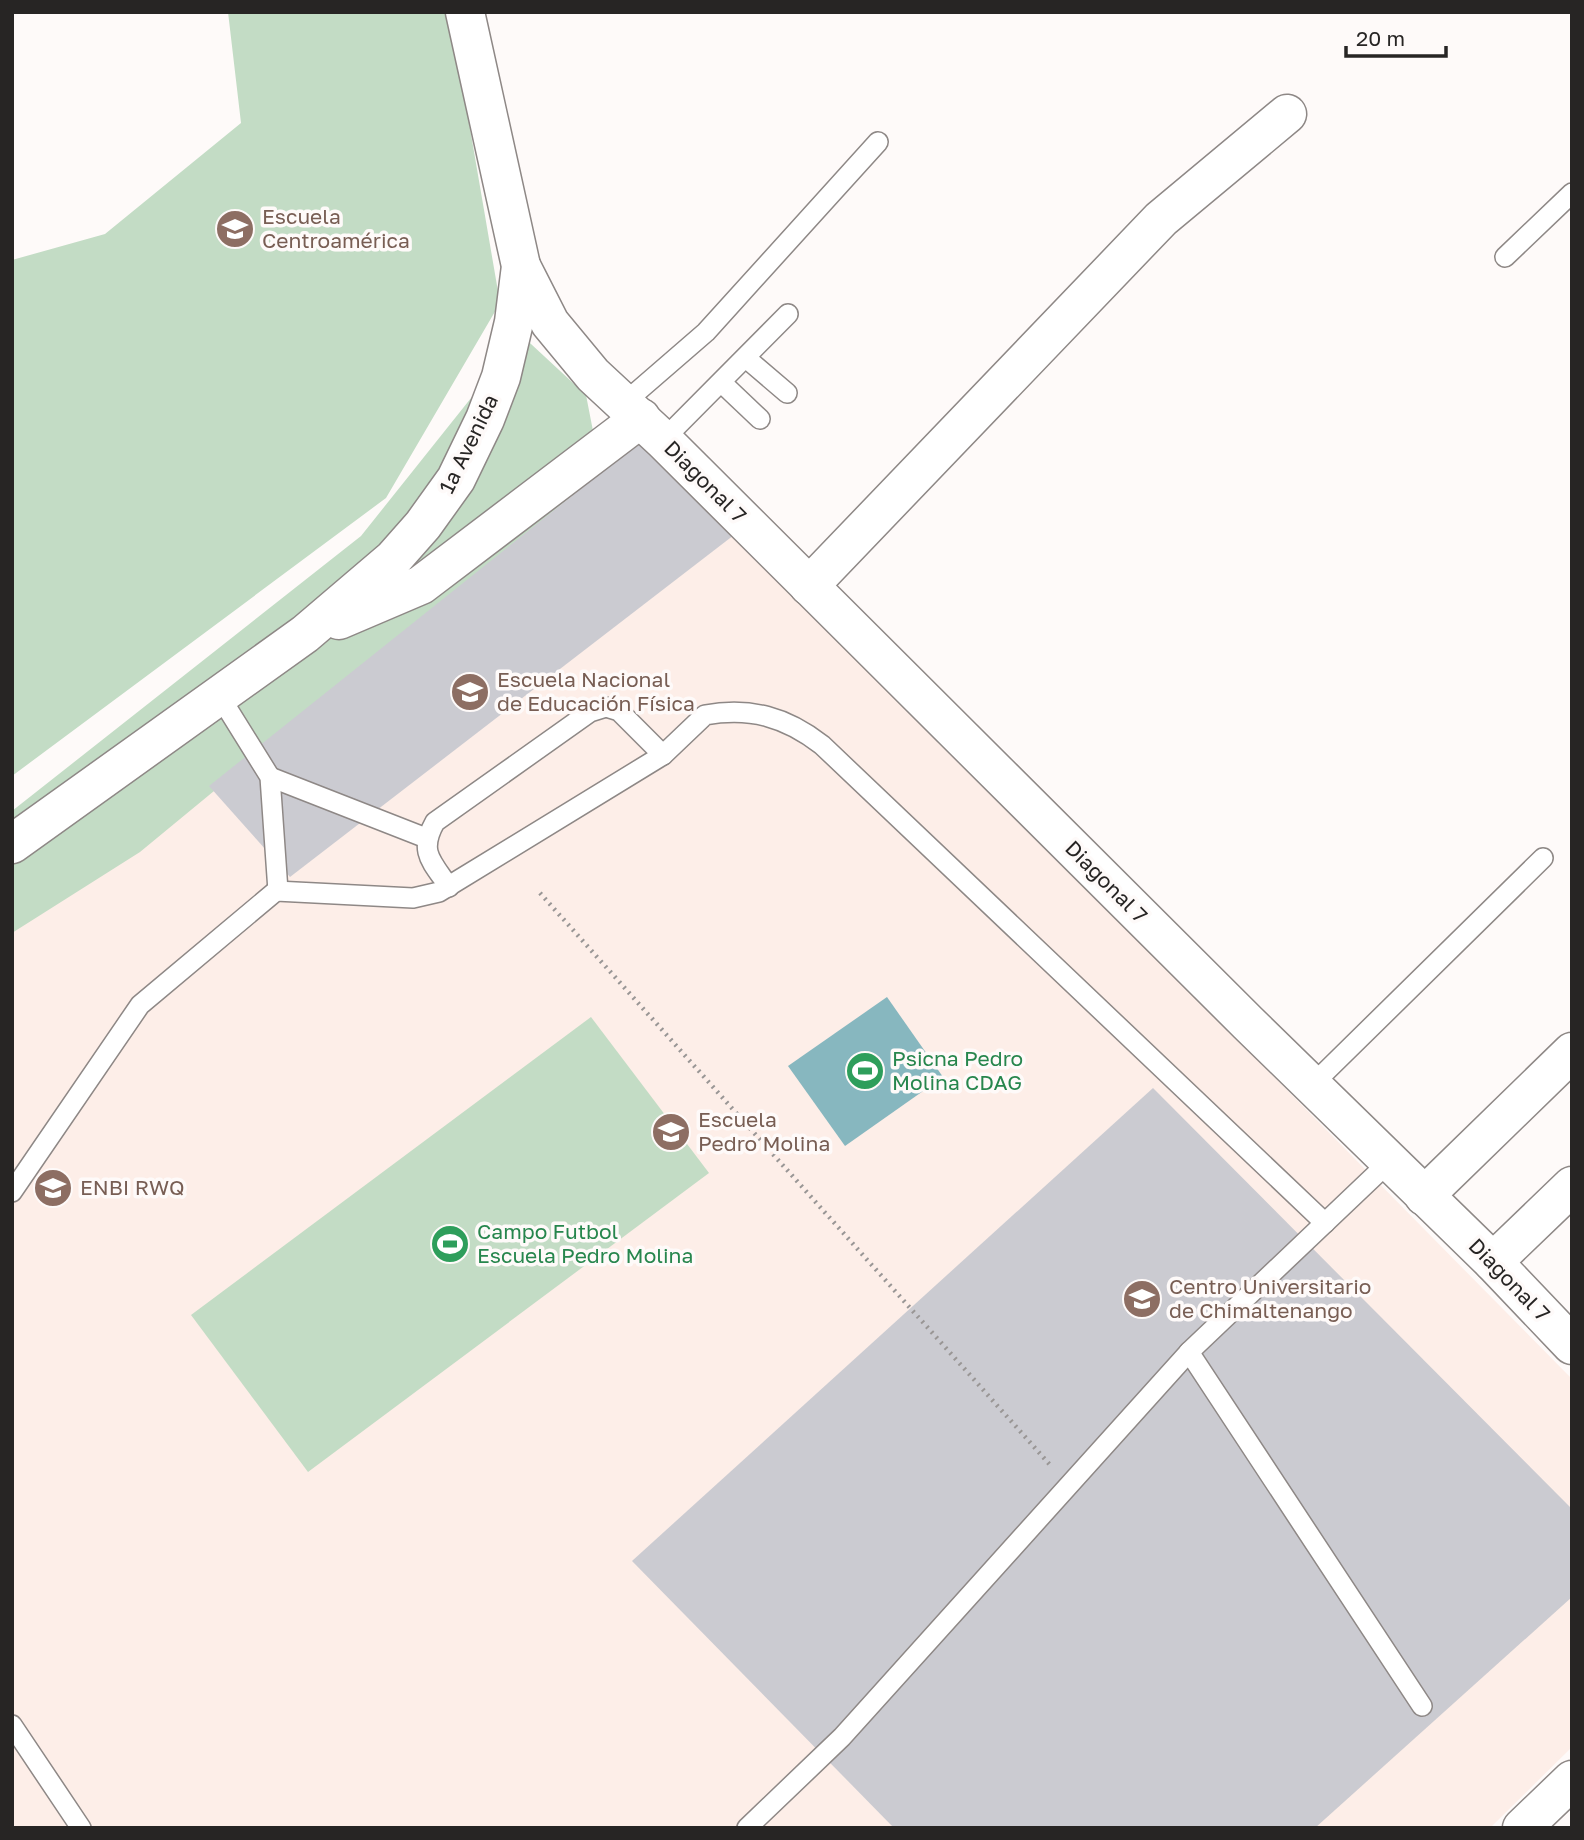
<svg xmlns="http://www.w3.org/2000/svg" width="1584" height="1840" font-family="'Golos Text',sans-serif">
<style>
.built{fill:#fdeee8}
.green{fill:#c3dcc5}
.water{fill:#87b7bf}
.building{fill:#cbcbd1}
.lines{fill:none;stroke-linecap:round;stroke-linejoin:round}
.lane-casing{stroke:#8e8886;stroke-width:22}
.street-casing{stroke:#8e8886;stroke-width:41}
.secondary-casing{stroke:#8e8886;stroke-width:41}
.path{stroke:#999695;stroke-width:4.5;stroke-dasharray:2 5;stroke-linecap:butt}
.lane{stroke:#fff;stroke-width:19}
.street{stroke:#fff;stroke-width:38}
.secondary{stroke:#fff;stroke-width:38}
.labels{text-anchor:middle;stroke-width:7;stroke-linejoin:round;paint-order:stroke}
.education-label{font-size:21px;fill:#785e54;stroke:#fefaf9;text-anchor:start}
.street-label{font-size:21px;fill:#272524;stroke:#fefaf9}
.leisure-label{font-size:21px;fill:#27864d;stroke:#fefaf9;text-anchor:start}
</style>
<rect width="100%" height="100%" fill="#fefaf9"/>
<path class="built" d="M641 430 697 492 1572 1379V1747L1490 1828H12V886Z"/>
<g class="green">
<path d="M228 12H450L500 303 386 498 12 776V260L105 234 241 123Z"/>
<path d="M517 331 586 395 601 472 140 852 12 933V811L361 536 479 388Z"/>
<path d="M591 1017 709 1173 308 1472 191 1315Z"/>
</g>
<path class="water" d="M887 997 943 1077 845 1146 788 1066Z"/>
<g class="building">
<path d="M642 440 734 535 290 877 209 786Z"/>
<path d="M1153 1088 1572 1509V1597L1315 1828H894L632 1561Z"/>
</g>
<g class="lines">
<defs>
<g id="lane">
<path d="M1505 257 1572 193"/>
<path d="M746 358 787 393"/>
<path d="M722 383 760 419"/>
<path d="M624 403 706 332 878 142"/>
<path d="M663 440 788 314"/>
<path d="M219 695 270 777 278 891"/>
<path d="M270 777 426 838"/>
<path d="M449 887C432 862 418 852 435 822L590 712 606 707 619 711 663 755"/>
<path d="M1312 1085 1543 858"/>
<path d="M12 1192 140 1005 276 891 413 898 439 892 663 755 705 715C751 707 786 717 822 745L1325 1223"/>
<path d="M1189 1352 1422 1706"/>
<path d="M12 1725 81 1828"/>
<path d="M747 1828 842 1737 1189 1352 1389 1162"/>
</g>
<g id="street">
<path d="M809 586 1161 219 1287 114"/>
<path d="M1424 1196 1572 1052"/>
<path d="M1493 1262 1572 1186"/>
<path d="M1522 1828 1572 1780"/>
</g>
<g id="secondary">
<path d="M521 266 550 323 593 375 663 440 1248 1023 1493 1262 1572 1345"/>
<path d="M339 620 421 585 641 418"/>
<path d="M12 844 305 634 393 559 423 525 456 479 485 419 501 377 514 322 521 266 465 12"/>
</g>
</defs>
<use href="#lane" class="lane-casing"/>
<use href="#street" class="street-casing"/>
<use href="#secondary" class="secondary-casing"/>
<path class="path" d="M540 893 1052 1467"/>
<use href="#lane" class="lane"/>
<use href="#street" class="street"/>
<use href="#secondary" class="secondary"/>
</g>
<defs>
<symbol id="school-disc" viewBox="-11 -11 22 22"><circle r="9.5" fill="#8d6e63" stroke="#fefaf9"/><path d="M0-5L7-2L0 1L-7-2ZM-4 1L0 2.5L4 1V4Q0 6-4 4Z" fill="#fff"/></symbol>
<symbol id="stadium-disc" viewBox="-11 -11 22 22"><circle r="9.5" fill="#2e9e5b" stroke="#fefaf9"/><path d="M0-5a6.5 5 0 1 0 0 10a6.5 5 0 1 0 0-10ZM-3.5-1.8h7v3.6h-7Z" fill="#fff"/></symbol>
<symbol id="university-disc" viewBox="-11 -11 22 22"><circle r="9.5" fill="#8d6e63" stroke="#fefaf9"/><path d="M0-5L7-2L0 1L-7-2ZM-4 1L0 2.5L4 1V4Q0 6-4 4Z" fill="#fff"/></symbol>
</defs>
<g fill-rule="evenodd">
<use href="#school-disc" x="213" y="207" width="44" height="44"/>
<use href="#school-disc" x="448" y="670" width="44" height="44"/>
<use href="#stadium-disc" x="843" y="1049" width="44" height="44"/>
<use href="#school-disc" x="649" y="1110" width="44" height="44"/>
<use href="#school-disc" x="31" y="1166" width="44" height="44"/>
<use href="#stadium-disc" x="428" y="1222" width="44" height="44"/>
<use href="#university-disc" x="1120" y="1277" width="44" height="44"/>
</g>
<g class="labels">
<g class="education-label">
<text x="262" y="224">Escuela<tspan x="262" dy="24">Centroamérica</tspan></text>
<text x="497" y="687">Escuela Nacional<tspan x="497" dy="24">de Educación Física</tspan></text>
<text x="698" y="1127">Escuela<tspan x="698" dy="24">Pedro Molina</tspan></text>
<text x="80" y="1195">ENBI RWQ</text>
<text x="1169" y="1294">Centro Universitario<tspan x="1169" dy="24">de Chimaltenango</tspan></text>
</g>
<g class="street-label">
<text transform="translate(469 444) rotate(-64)" y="7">1a Avenida</text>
<text transform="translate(705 482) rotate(45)" y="7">Diagonal 7</text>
<text transform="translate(1106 882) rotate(45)" y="7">Diagonal 7</text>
<text transform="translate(1509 1280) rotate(46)" y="7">Diagonal 7</text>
</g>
<g class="leisure-label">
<text x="892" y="1066">Psicna Pedro<tspan x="892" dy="24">Molina CDAG</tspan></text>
<text x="477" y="1239">Campo Futbol<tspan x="477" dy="24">Escuela Pedro Molina</tspan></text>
</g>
</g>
<rect width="1584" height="1840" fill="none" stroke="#272524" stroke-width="28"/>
<path d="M1346 46v10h100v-10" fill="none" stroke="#272524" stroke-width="3.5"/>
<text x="1356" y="46" font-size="21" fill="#272524" stroke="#fefaf9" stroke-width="5" paint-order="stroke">20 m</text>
</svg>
